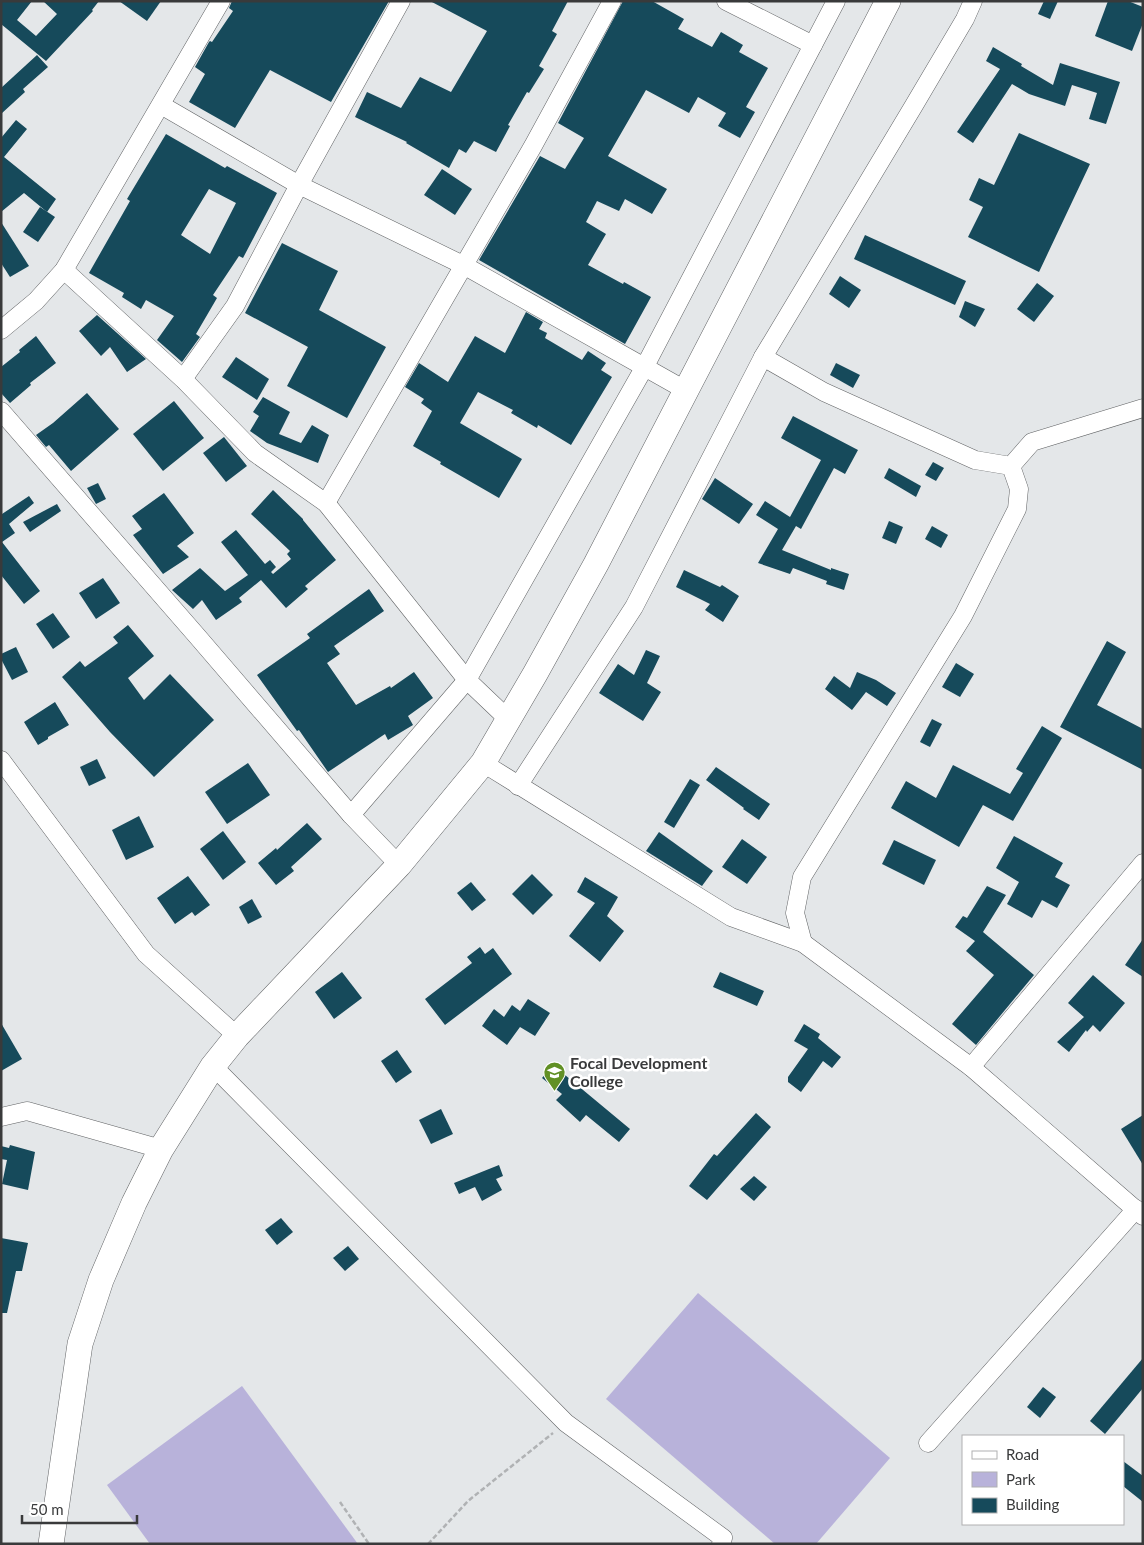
<svg xmlns="http://www.w3.org/2000/svg" width="1144" height="1545" font-family="Lato,sans-serif">
<style>
.green{fill:#b8b2da}
.building{fill:#164a5b;fill-rule:evenodd}
.lines{fill:none;stroke-linecap:round;stroke-linejoin:round}
.minor-casing{stroke:#616365;stroke-width:19}
.secondary-casing{stroke:#616365;stroke-width:26}
.path{stroke:#b0b2b4;stroke-width:2.5;stroke-dasharray:5 2.5;stroke-linecap:butt}
.minor{stroke:#fff;stroke-width:18}
.secondary{stroke:#fff;stroke-width:25}
.labels{text-anchor:middle;stroke-width:5;stroke-linejoin:round;paint-order:stroke}
.poi-label{font-size:16px;font-weight:bold;fill:#393a3b;stroke:#fff;text-anchor:start}
</style>
<rect width="100%" height="100%" fill="#e4e7e9"/>
<g class="green">
<path d="M698 1293 890 1458 816 1544H775L606 1399Z"/>
<path d="M242 1386 358 1544H150L107 1485Z"/>
</g>
<g class="building">
<path d="M1 1H32L17 20 36 36 57 14 43 1H99L92 10 93 11 46 61 1 24Z"/>
<path d="M119 1H161L147 21Z"/>
<path d="M232 1H389L331 102 270 70 235 128 189 102 205 74 195 67 209 42 210 41 212 42 233 11 229 8Z"/>
<path d="M430 1H568L552 31 557 34 539 66 544 69 529 93 527 92 508 125 510 126 496 152 474 141 466 153 459 149 449 168 406 143 407 142 355 117 367 92 401 108 420 77 451 92 487 31Z"/>
<path d="M623 1H652L684 19 678 29 712 47 721 32 743 45 739 52 768 68 746 107 755 112 740 138 718 126 726 113 698 97 689 113 646 90 608 156 667 189 652 214 625 199 619 211 597 201 586 222 606 234 588 265 623 284 624 282 651 297 625 344 479 260 540 156 565 169 584 138 558 123Z"/>
<path d="M1044 1H1058L1050 19 1038 14Z"/>
<path d="M1108 1H1128L1143 7V23L1132 51 1095 36Z"/>
<path d="M993 47 1022 64 1021 66 1053 85 1060 63 1120 82 1106 124 1089 119 1097 93 1072 85 1065 106 1029 94 1012 84 973 143 957 132 1000 69 986 61Z"/>
<path d="M37 55 48 67 23 89 25 92 1 114V88Z"/>
<path d="M16 120 27 129 4 157 56 199 47 212 24 193 1 212V138Z"/>
<path d="M1019 133 1090 164 1039 272 968 237 983 207 969 200 979 178 994 185Z"/>
<path d="M166 134 225 168 227 166 277 193 243 258 239 256 213 295 217 298 196 334 200 337 182 362 157 340 174 316 146 300 141 309 122 297 124 293 89 273 130 201 127 199ZM209 189 236 203 210 254 181 235Z"/>
<path d="M442 169 472 189 455 215 424 195Z"/>
<path d="M40 207 55 217 38 242 23 232Z"/>
<path d="M1 222 29 266 10 277 1 263Z"/>
<path d="M865 235 966 281 955 305 854 259Z"/>
<path d="M282 243 338 271 319 310 386 347 347 418 287 386 308 347 245 313Z"/>
<path d="M840 276 861 290 849 308 829 294Z"/>
<path d="M1037 283 1054 296 1034 322 1017 309Z"/>
<path d="M965 301 985 309 975 327 959 317Z"/>
<path d="M526 312 543 322 539 329 547 333 545 338 582 360 588 351 606 363 601 370 612 377 571 445 538 425 537 428 511 413 513 410 478 392 460 423 522 459 499 498 440 464 441 462 413 446 432 411 421 403 424 399 405 387 419 363 448 382 475 336 505 353Z"/>
<path d="M97 315 146 359 127 372 110 347 101 356 79 331Z"/>
<path d="M36 336 56 363 30 383 31 385 10 403 1 393V367L20 352 19 350Z"/>
<path d="M236 357 269 379 257 400 222 377Z"/>
<path d="M836 363 860 375 853 388 830 375Z"/>
<path d="M87 393 119 429 71 471 49 445 46 447 36 435 53 423Z"/>
<path d="M263 397 290 412 279 434 301 443 312 425 329 435 318 463 267 443 250 431 259 416 253 412Z"/>
<path d="M174 401 204 438 163 471 133 434Z"/>
<path d="M793 416 858 450 845 474 834 468 801 529 796 526 782 550 831 570V568L849 574 844 590 826 584 827 581 793 568 790 574 758 563 778 529 756 515 765 501 790 517 821 460 781 438Z"/>
<path d="M224 437 247 466 226 482 203 453Z"/>
<path d="M933 462 944 468 936 481 925 475Z"/>
<path d="M889 468 921 486 916 497 884 478Z"/>
<path d="M715 478 753 504 739 524 702 499Z"/>
<path d="M98 483 106 499 96 504 87 488Z"/>
<path d="M273 490 303 519V520L336 560 305 586 308 589 286 608 261 580 239 598 242 602 216 620 202 600 193 609 172 590 200 568 225 591 248 575 221 542 236 530 265 564 270 560 276 567 271 572 273 574 291 559 287 554 290 551 251 514Z"/>
<path d="M164 493 194 533 177 546 189 557 163 574 133 535 142 529 132 516Z"/>
<path d="M29 496 34 503 9 524 15 533 2 542 40 591 24 604 1 575V512L2 514Z"/>
<path d="M57 504 61 511 30 532 23 522Z"/>
<path d="M889 521 903 527 896 544 882 538Z"/>
<path d="M932 526 948 535 941 548 925 539Z"/>
<path d="M684 570 720 587 722 585 739 596 723 622 705 610 710 604 676 587Z"/>
<path d="M103 578 120 603 96 619 79 593Z"/>
<path d="M369 589 384 611 334 646 340 654 327 663 356 705 390 686 391 688 414 672 433 698 408 716 413 725 388 740 385 734 328 772 299 730 297 731 257 675 310 638 307 634Z"/>
<path d="M53 613 70 637 53 649 36 624Z"/>
<path d="M128 625 154 656 128 678 144 700 170 674 214 720 154 777 110 732 62 677 80 661 85 667 118 643 113 637Z"/>
<path d="M1107 641 1126 652 1097 705 1143 729V770L1060 727Z"/>
<path d="M16 647 28 672 12 680 1 659V654Z"/>
<path d="M646 650 660 656 647 683 661 692 643 721 599 693 618 664 634 675Z"/>
<path d="M956 663 974 674 960 697 942 687Z"/>
<path d="M857 672 876 680 896 693 887 706 866 692 852 710 825 689 834 676 850 688Z"/>
<path d="M55 702 69 725 48 737V739L38 745 24 722Z"/>
<path d="M932 719 942 724 930 747 920 742Z"/>
<path d="M1042 726 1062 738 1013 821 983 805 959 847 891 808 906 781 936 798 953 765 1010 794 1023 773 1016 769Z"/>
<path d="M97 759 106 778 89 786 80 767Z"/>
<path d="M248 763 270 795 227 824 205 792Z"/>
<path d="M716 767 770 804 759 820 743 809 744 808 706 780Z"/>
<path d="M690 779 700 785 674 828 664 822Z"/>
<path d="M139 816 154 847 126 860 112 830Z"/>
<path d="M307 823 322 839 291 867 294 871 276 885 258 863 276 848 277 850Z"/>
<path d="M223 831 246 862 223 880 200 849Z"/>
<path d="M659 832 713 871 702 886 646 851Z"/>
<path d="M1014 836 1063 863 1055 877 1070 885 1057 908 1042 900 1032 918 1007 904 1019 882 996 868Z"/>
<path d="M742 839 767 857 747 884 722 867Z"/>
<path d="M894 840 936 860 924 885 882 864Z"/>
<path d="M532 874 553 895 533 915 512 894Z"/>
<path d="M188 876 210 905 195 916 192 912 175 924 157 898Z"/>
<path d="M585 877 618 897 607 916 624 931 600 962 569 936 595 903 577 892Z"/>
<path d="M471 882 486 900 472 911 457 893Z"/>
<path d="M987 886 1006 895 983 932 1034 975 976 1045 952 1024 994 975 966 951 975 941 955 927 963 916 967 918Z"/>
<path d="M252 899 262 917 248 924 239 907Z"/>
<path d="M1143 939V977L1125 965Z"/>
<path d="M480 947 485 954 493 948 512 974 445 1025 425 999 472 963 467 957Z"/>
<path d="M342 972 362 998 334 1019 315 992Z"/>
<path d="M720 972 764 991 757 1006 713 987Z"/>
<path d="M1093 975 1125 1003 1100 1032 1093 1025 1087 1032 1086 1030 1069 1052 1057 1042 1084 1017 1068 1003Z"/>
<path d="M528 999 550 1013 535 1036 520 1027 507 1045 482 1026 494 1009 504 1017 512 1005 520 1011Z"/>
<path d="M1 1023 22 1059 1 1071Z"/>
<path d="M804 1024 820 1034 818 1038 841 1057 832 1068 823 1061 801 1092 788 1082V1077L808 1049 794 1041Z"/>
<path d="M397 1050 412 1072 396 1083 381 1061Z"/>
<path d="M553 1065 630 1129 619 1142 586 1115 580 1122 556 1100 562 1094 542 1078Z"/>
<path d="M441 1109 453 1134 431 1144 419 1120Z"/>
<path d="M756 1113 771 1127 707 1200 689 1186 714 1154 717 1156Z"/>
<path d="M1143 1115V1165L1121 1129Z"/>
<path d="M10 1145 35 1152 28 1190 2 1184 7 1160 1 1159V1146L9 1148Z"/>
<path d="M499 1165 503 1176 496 1179 502 1190 482 1201 475 1187 459 1194 454 1183Z"/>
<path d="M754 1176 767 1187 754 1201 740 1189Z"/>
<path d="M281 1218 293 1232 277 1245 265 1230Z"/>
<path d="M1 1238 28 1243 22 1271H16L7 1313H1Z"/>
<path d="M348 1246 359 1259 345 1271 333 1258Z"/>
<path d="M1143 1358V1388L1105 1434 1090 1421Z"/>
<path d="M1043 1387 1056 1397 1040 1418 1027 1407Z"/>
<path d="M1123 1461 1143 1476V1502L1123 1486Z"/>
</g>
<g class="lines">
<defs>
<g id="minor">
<path d="M726 1 813 45"/>
<path d="M161 105 299 185 465 266 687 391"/>
<path d="M64 270 183 379 255 453 326 503 467 680 508 719"/>
<path d="M1 330 36 301 64 270 221 1"/>
<path d="M763 357 824 392 975 460 1011 466 1032 442 1143 408"/>
<path d="M183 379 235 306 299 185 401 1"/>
<path d="M1 411 197 636 351 815 399 865"/>
<path d="M326 503 533 146 612 1"/>
<path d="M1 760 146 954 237 1036"/>
<path d="M483 763 731 917 803 943 971 1067 1143 1216"/>
<path d="M518 786 634 607 763 357 913 107 965 19 973 1"/>
<path d="M351 815 467 680 644 368 836 1"/>
<path d="M803 943 795 913 802 877 963 616 1017 509 1019 489 1011 466"/>
<path d="M213 1066 566 1423 723 1538 721 1544"/>
<path d="M971 1067 1143 863"/>
<path d="M1 1117 27 1111 161 1149"/>
<path d="M928 1443 1136 1209"/>
</g>
<path id="secondary" d="M51 1544 80 1344 101 1280 134 1203 161 1149 213 1066 237 1036 399 865 483 763 535 674 596 564 888 1"/>
</defs>
<use href="#minor" class="minor-casing"/>
<use href="#secondary" class="secondary-casing"/>
<g class="path">
<path d="M340 1502 369 1544"/>
<path d="M428 1544 468 1501 553 1433"/>
</g>
<use href="#minor" class="minor"/>
<use href="#secondary" class="secondary"/>
</g>
<defs>
<symbol id="university-pin" viewBox="-11 -11 22 30"><path d="M0 17L-7.5 6A9.5 9.5 0 1 1 7.5 6Z" fill="#619025" stroke="#fff"/><path d="M0-5L7-2L0 1L-7-2ZM-4 1L0 2.5L4 1V4Q0 6-4 4Z" fill="#fff"/></symbol>
</defs>
<g fill-rule="evenodd">
<use href="#university-pin" x="542" y="1060" width="25" height="34"/>
</g>
<g class="labels">
<g class="poi-label">
<text x="570" y="1069">Focal Development<tspan x="570" dy="18">College</tspan></text>
</g>
</g>
<rect width="1144" height="1545" fill="none" stroke="#393a3b" stroke-width="5"/>
<rect x="962" y="1435" width="162" height="90" fill="#ffffff" stroke="#b0b0b1"/>
<rect x="972" y="1451" width="25" height="8" fill="#ffffff" stroke="#b0b0b1"/>
<text x="1006" y="1460" font-size="15" fill="#393a3b">Road</text>
<rect x="972" y="1472" width="25" height="15" fill="#b8b2da" stroke="#b0b0b1"/>
<text x="1006" y="1485" font-size="15" fill="#393a3b">Park</text>
<rect x="972" y="1498" width="25" height="15" fill="#164a5b" stroke="#b0b0b1"/>
<text x="1006" y="1510" font-size="15" fill="#393a3b">Building</text>
<path d="M22 1515v8h115v-8" fill="none" stroke="#393a3b" stroke-width="2.5"/>
<text x="30" y="1515" font-size="15" fill="#393a3b" stroke="#ffffff" stroke-width="4" paint-order="stroke">50 m</text>
</svg>
